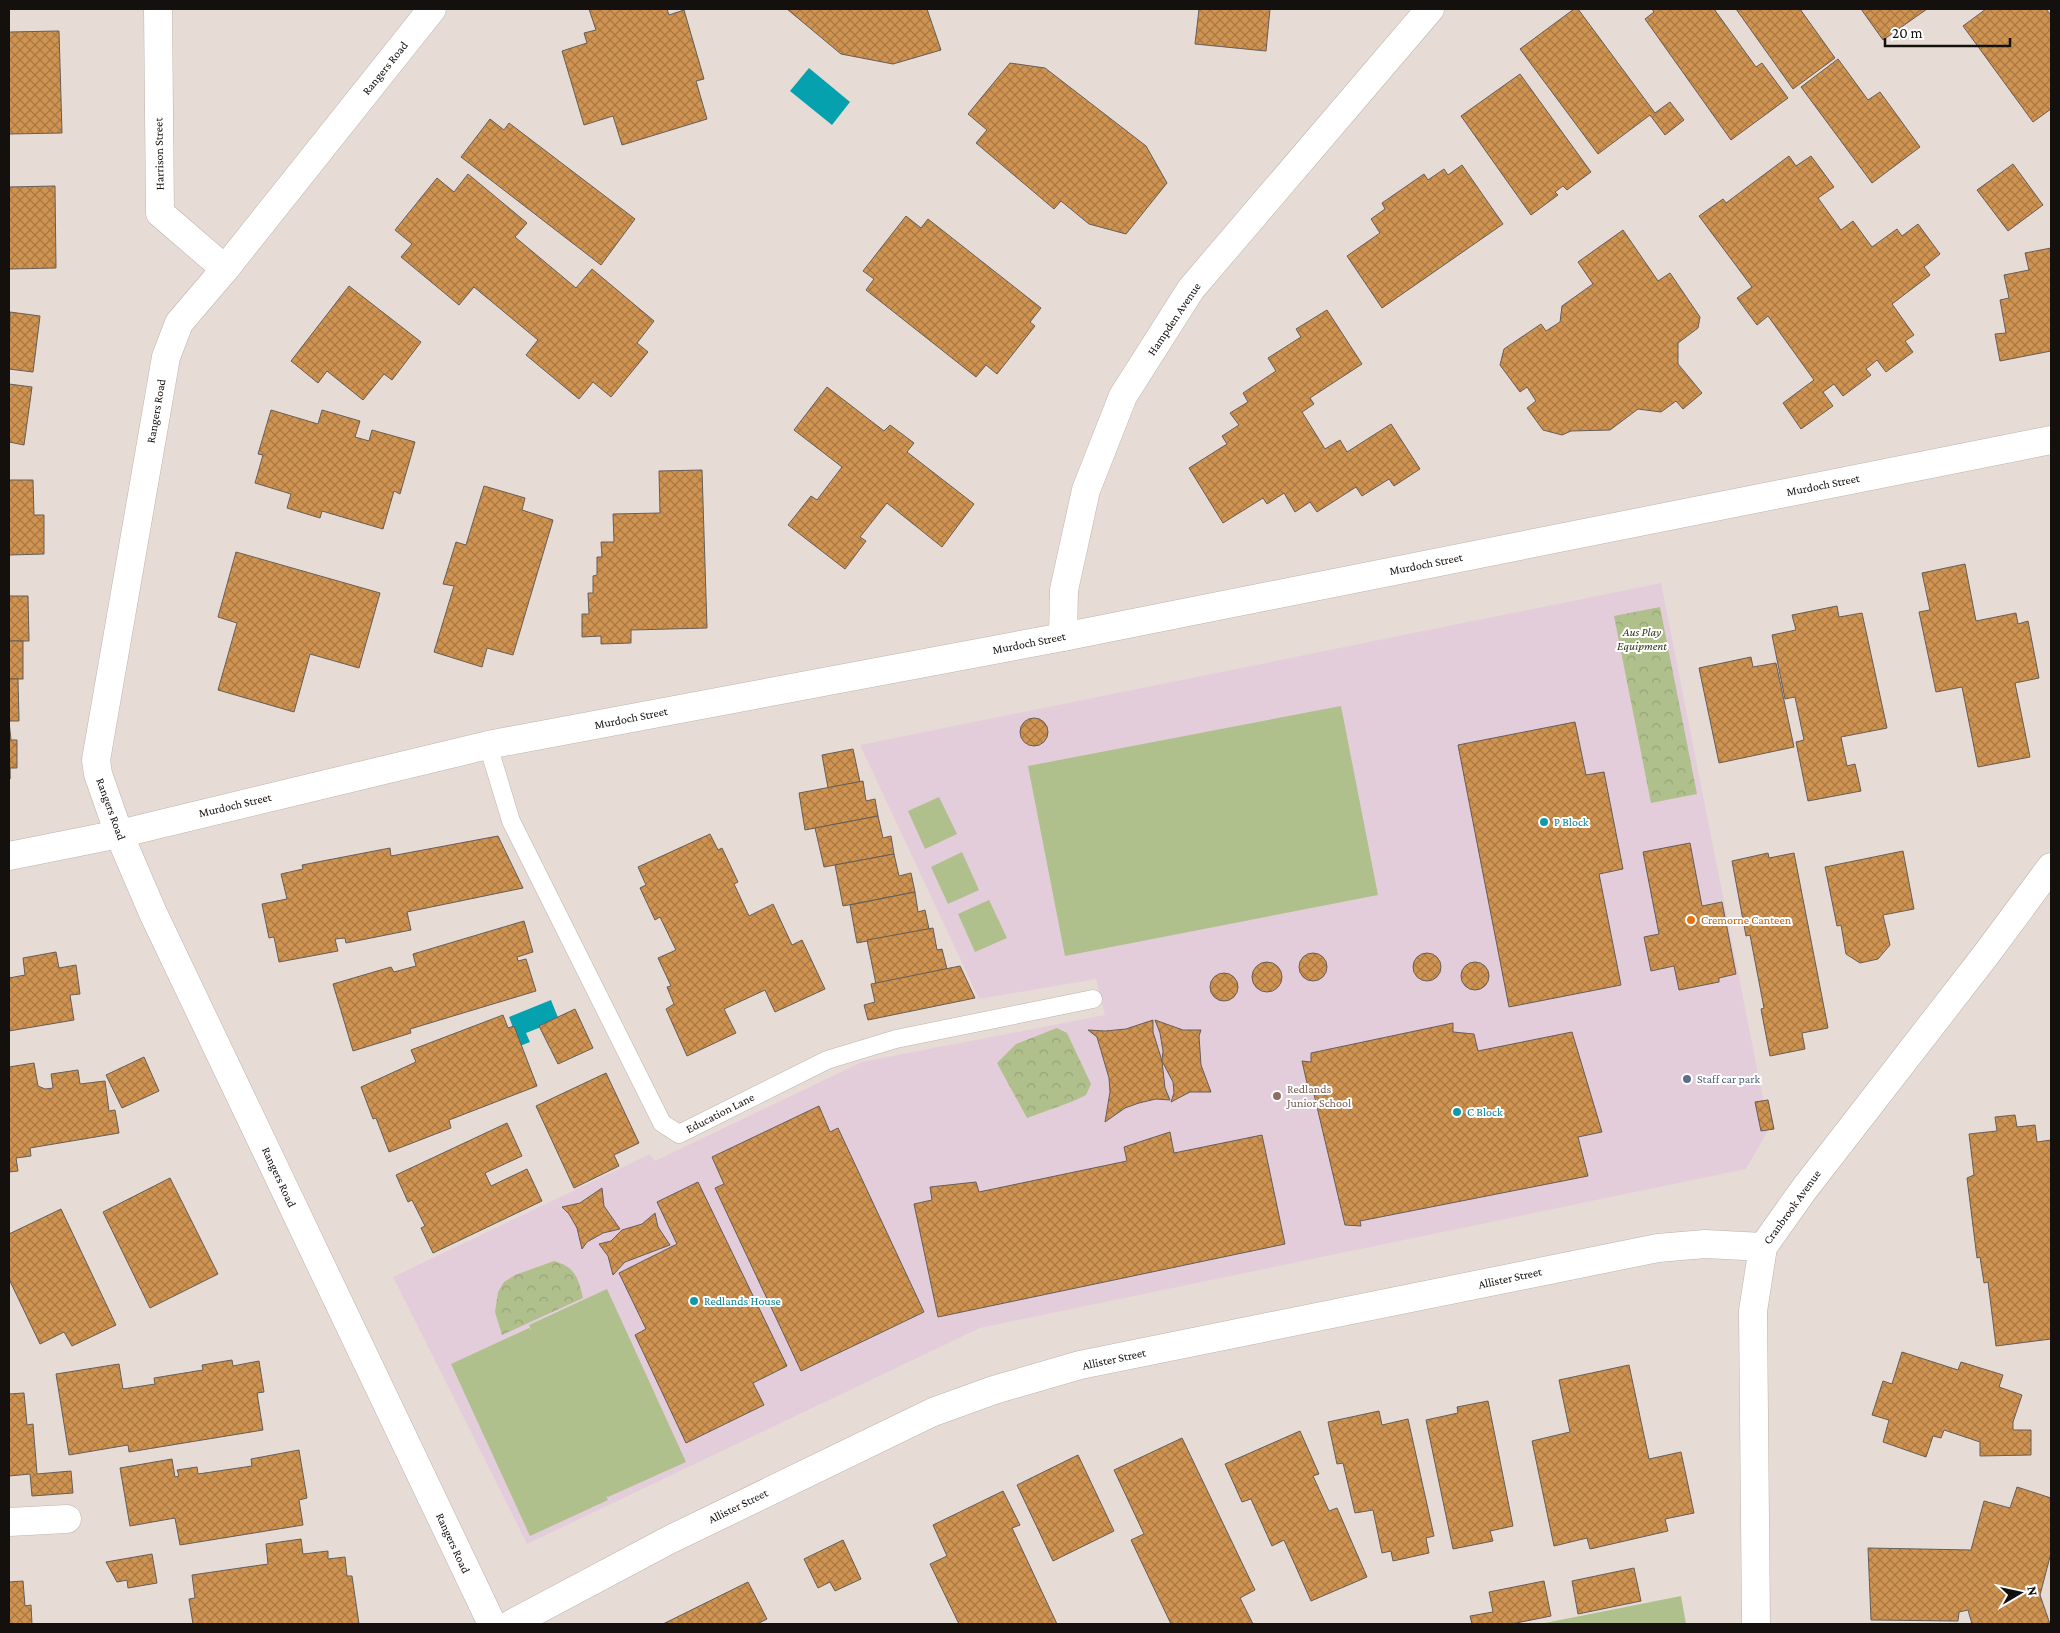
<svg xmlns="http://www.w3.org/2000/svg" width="2060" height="1633" font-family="'Crimson Pro',serif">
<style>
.education{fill:#e4cdda}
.grass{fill:#afc08c}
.park{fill:url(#park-crowns)}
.water{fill:#06a1af}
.building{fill:url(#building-cross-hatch);stroke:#665e57}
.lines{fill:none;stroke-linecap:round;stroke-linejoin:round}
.service-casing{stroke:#bcb2ab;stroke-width:19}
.minor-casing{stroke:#bcb2ab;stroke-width:29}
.secondary-casing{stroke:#bcb2ab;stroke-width:29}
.service{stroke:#fff;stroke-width:18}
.minor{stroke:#fff;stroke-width:28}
.secondary{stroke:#fff;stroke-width:28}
.culture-dot{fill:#0f9aa8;stroke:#fff;stroke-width:2}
.food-dot{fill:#e8710a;stroke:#fff;stroke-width:2}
.service-dot{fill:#5c6f8a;stroke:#fff;stroke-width:2}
.education-dot{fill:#8d6e63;stroke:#fff;stroke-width:2}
.labels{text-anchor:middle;stroke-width:4;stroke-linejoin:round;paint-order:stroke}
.street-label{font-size:12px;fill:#14100e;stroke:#fff}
.park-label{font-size:12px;font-style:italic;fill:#2b3513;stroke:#fff}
.culture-label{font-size:12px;fill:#0d838f;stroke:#fff;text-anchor:start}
.food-label{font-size:12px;fill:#c56008;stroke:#fff;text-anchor:start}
.service-label{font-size:12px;fill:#4e5e75;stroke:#fff;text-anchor:start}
.education-label{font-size:12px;fill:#785e54;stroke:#fff;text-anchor:start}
</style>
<defs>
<pattern id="park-crowns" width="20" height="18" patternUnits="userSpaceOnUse" patternTransform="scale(1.25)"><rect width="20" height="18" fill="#afc08c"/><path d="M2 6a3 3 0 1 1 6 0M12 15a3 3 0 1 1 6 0" fill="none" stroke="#96a478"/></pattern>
<pattern id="building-cross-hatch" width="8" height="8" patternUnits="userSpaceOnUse" patternTransform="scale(1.25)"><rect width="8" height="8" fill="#d09452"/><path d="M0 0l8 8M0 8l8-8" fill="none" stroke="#a87742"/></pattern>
</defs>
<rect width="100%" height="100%" fill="#e7dcd5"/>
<path class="education" d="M1661 583 1769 1129 1746 1169 980 1328 527 1544 393 1277 650 1154 655 1161 862 1062 1105 1015 1096 979 979 999 860 745Z"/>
<g class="grass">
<path d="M1341 706 1378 895 1065 956 1028 766Z"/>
<path d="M939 797 957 834 925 849 908 811Z"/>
<path d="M962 852 979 890 948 904 931 867Z"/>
<path d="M989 900 1007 938 975 952 958 914Z"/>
<path d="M607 1289 686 1462 608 1497 606 1496 608 1500 530 1536 451 1364 529 1328 531 1330 529 1325Z"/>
<path d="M1681 1596 1686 1624H1540Z"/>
</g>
<g class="park">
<path d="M1660 607 1697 794 1651 803 1614 616Z"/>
<path d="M1057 1028 1067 1033 1091 1084 1086 1095C1067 1105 1047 1110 1027 1118L997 1063 1016 1044Z"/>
<path d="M554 1261C575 1267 578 1277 583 1298L502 1335 495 1312 498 1292 504 1282 515 1275Z"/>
</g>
<g class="water">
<path d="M809 68 850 102 832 125 790 91Z"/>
<path d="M551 1000 559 1020 526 1033 530 1042 520 1046 509 1017Z"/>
</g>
<g class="building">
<path d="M589 9H667L669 15 684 10 704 79 696 81 707 119 622 145 613 116 584 125 562 51 587 43 584 33 596 30Z"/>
<path d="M787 9H927L941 50 893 64 841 54Z"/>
<path d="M1199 9H1270L1266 51 1195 44Z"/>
<path d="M1574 9H1578L1655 113 1670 102 1684 120 1665 135 1650 115 1598 154 1520 49Z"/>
<path d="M1652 9H1714L1756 67 1762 63 1788 98 1731 140 1645 19 1654 12Z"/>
<path d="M1736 9H1800L1835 58 1793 89Z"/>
<path d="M1861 9H1927L1883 40Z"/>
<path d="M1986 9H2046L2051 15V109L2033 122 1963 26Z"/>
<path d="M59 31 62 133 9 134V32Z"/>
<path d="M1838 59 1868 100 1880 92 1920 147 1872 183 1801 87Z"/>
<path d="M1010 63 1045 68 1146 146 1167 183 1126 234 1089 224 1061 201 1054 209 976 143 987 130 968 114Z"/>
<path d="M1520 74 1591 172 1567 190 1563 186 1555 192 1558 195 1531 215 1461 116Z"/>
<path d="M490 119 504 130 509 123 635 219 601 265 461 157Z"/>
<path d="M1789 156 1796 166 1811 156 1834 187 1818 198 1841 230 1853 221 1872 247 1897 229 1902 236 1918 224 1940 254 1924 267 1930 275 1892 304 1914 335 1905 341 1913 352 1886 372 1877 360 1866 369 1871 375 1843 396 1834 384 1823 392 1833 406 1801 429 1783 403 1814 380 1768 316 1757 325 1737 298 1752 287 1699 216 1723 199 1726 203Z"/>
<path d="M2013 164 2043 205 2008 231 1977 190Z"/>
<path d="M1462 165 1503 224 1382 308 1347 256 1380 233 1371 219 1385 209 1382 203 1424 174 1428 180 1444 169 1448 175Z"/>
<path d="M468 174 527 223 515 237 576 288 592 269 654 321 637 343 648 352 611 397 593 382 579 399 526 355 538 340 474 287 459 305 401 257 412 244 395 230 437 178 454 192Z"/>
<path d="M55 186 56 268 9 269V187Z"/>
<path d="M906 216 921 228 928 219 1041 308 1030 322 1035 326 997 374 986 365 976 377 866 290 874 279 863 271Z"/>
<path d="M1623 230 1658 281 1670 273 1700 317 1698 328 1678 343V364L1702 393 1683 409 1676 401 1661 412 1638 409 1610 430 1571 431 1562 435 1543 430 1527 408 1536 401 1527 387 1520 392 1500 365 1504 349 1541 324 1546 331 1560 322 1562 306 1593 284 1578 262Z"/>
<path d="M2051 248V351L2000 361 1995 334 2006 333 2000 300 2009 298 2004 275 2029 270 2025 253Z"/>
<path d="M349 286 421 342 392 380 384 374 363 400 327 371 318 383 291 361Z"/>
<path d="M1327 310 1362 364 1310 398 1314 404 1302 412 1325 449 1340 440 1347 452 1391 424 1420 469 1394 486 1389 479 1362 496 1356 487 1317 512 1310 502 1295 512 1284 493 1267 504 1263 498 1223 523 1189 468 1227 444 1222 436 1239 425 1230 413 1248 402 1243 393 1276 371 1268 358 1301 337 1296 329Z"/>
<path d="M10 312 40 316 33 372 9 369Z"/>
<path d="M9 384 32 387 24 445 9 442Z"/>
<path d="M827 387 884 431 890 425 914 443 907 452 974 504 942 547 887 503 860 537 866 541 845 569 788 525 811 496 817 500 842 467 794 430Z"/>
<path d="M271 410 318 424 322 410 360 421 355 437 369 441 372 430 415 442 400 494 394 491 383 529 322 511 320 518 287 508 291 494 255 483 263 455 258 454Z"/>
<path d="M702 470 707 628 631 630V643L601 644V636L582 637V614H589L588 593H593V576L597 575V557H602L601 542H614L613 514 660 513 659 471Z"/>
<path d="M9 480H33L34 515H44V554L9 555Z"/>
<path d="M484 486 525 498 522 510 553 520 513 655 487 648 482 667 434 652 454 586 443 584 456 542 466 545Z"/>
<path d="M236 552 380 593 359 668 310 654 294 712 218 690 237 623 218 617Z"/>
<path d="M1965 564 1976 621 2016 613 2018 624 2028 621 2039 678 2015 683 2030 757 1978 767 1962 687 1936 692 1919 612 1930 610 1922 573Z"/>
<path d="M9 596H28L29 641H9Z"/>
<path d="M1837 606 1839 617 1862 613 1887 728 1841 737 1847 766 1855 764 1861 791 1808 801 1796 742 1804 740 1795 697 1785 699 1772 635 1796 630 1792 615Z"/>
<rect x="9" y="641" width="14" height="38"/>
<path d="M1751 657 1753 667 1776 663 1794 747 1719 763 1699 668Z"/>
<path d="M9 679H18L19 721H9Z"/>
<circle cx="1034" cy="732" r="14"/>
<path d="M9 721 11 740H17V768H10V779Z"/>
<path d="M1575 722 1586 775 1604 772 1623 869 1599 874 1621 985 1509 1007 1458 745Z"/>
<path d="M853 749 860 782 828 788 822 755Z"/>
<path d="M863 781 866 801 875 799 878 816 805 830 799 793Z"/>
<path d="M878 816 883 838 891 836 894 854 824 867 815 828Z"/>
<path d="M710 834 718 850 722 848 738 882 734 884 749 916 773 904 792 945 802 940 825 989 775 1012 765 990 724 1009 736 1033 687 1056 666 1009 674 1004 667 987 671 986 658 958 676 950 660 917 655 920 640 888 646 885 638 867Z"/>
<path d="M498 836 523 888 407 912 411 930 346 943 345 938 335 939 338 951 279 962 274 937 269 938 262 904 287 899 281 874 303 869 302 865 390 848 391 856Z"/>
<path d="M1690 843 1702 906 1722 902 1736 974 1719 978V982L1679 990 1674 966 1651 971 1644 937 1659 934 1643 852Z"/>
<path d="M1903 851 1914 909 1883 915 1890 945 1878 959 1860 963 1846 954 1841 925 1837 926 1825 867Z"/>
<path d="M1768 853 1769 858 1794 853 1828 1028 1802 1033 1805 1049 1770 1056 1761 1009 1764 1008 1750 935 1746 936 1732 861Z"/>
<path d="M894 854 899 876 911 873 915 892 843 906 835 865Z"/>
<path d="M915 892 918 912 925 910 929 929 857 943 850 905Z"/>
<path d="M524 921 533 952 517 957 518 961 526 959 536 991 410 1029 411 1033 353 1051 333 984 391 967 394 972 416 966 413 954Z"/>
<path d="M933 928 937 950 942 949 947 969 876 984 867 940Z"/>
<path d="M56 952 59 968 76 965 80 994 70 995 74 1020 9 1031V978L25 975 23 958Z"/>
<circle cx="1313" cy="967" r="14"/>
<circle cx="1427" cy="967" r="14"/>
<circle cx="1475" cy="976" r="14"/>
<circle cx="1267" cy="977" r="15"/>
<path d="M960 966 975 998 868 1020 864 1005 875 1002 871 984Z"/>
<circle cx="1224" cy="987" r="14"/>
<path d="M575 1009 593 1048 558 1064 539 1026Z"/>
<path d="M503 1015 508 1028 514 1026 537 1086 449 1120 451 1128 389 1152 376 1118 373 1119 361 1087 416 1062 411 1050Z"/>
<path d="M1153 1020V1032L1162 1061 1165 1088 1170 1100 1156 1099 1139 1103 1125 1108 1105 1122 1110 1092 1109 1078 1097 1037 1088 1030 1105 1031 1126 1029Z"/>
<path d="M1155 1020 1183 1030H1201L1199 1036 1201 1065 1211 1092H1190L1171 1102 1174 1093 1173 1082 1162 1061 1163 1051 1160 1033Z"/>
<path d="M1453 1023V1032L1474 1034 1478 1051 1572 1032 1602 1132 1578 1137 1588 1176 1360 1221 1361 1226 1345 1225 1313 1090 1309 1092 1302 1061 1311 1062V1053Z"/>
<path d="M144 1057 159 1091 122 1108 106 1075Z"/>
<path d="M34 1063 38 1086 45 1089 53 1088 51 1074 78 1070 80 1084 105 1081 109 1111 115 1110 119 1133 30 1148 31 1156 16 1158 18 1171 9 1172V1067Z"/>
<path d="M606 1073 639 1143 614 1155 619 1166 574 1188 536 1106Z"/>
<path d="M1768 1100 1774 1129 1761 1131 1755 1102Z"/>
<path d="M819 1106 830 1132 838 1128 924 1312 801 1371 715 1188 724 1184 712 1157Z"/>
<path d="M2015 1115 2017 1127 2035 1125 2037 1142 2051 1140V1339L1996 1346 1988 1282 1984 1283 1980 1257 1977 1258 1967 1178 1974 1175 1969 1134 1997 1131 1995 1117Z"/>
<path d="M507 1123 522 1156 485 1173 491 1186 527 1169 542 1201 433 1253 421 1228 425 1226 412 1200 408 1202 396 1175Z"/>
<path d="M1170 1132 1174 1153 1262 1135 1285 1244 938 1317 914 1204 932 1200 930 1187 976 1182 979 1192 1127 1161 1124 1147Z"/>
<path d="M170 1178 218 1274 150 1308 103 1212Z"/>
<path d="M698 1182 787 1366 753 1383 764 1405 686 1443 635 1335 646 1329 619 1273 677 1244 657 1202Z"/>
<path d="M602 1188 604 1206 620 1229 603 1233 587 1242 582 1249 577 1228 569 1214 562 1207 580 1203Z"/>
<path d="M61 1209 116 1325 72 1346 64 1332 40 1344 9 1279V1234Z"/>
<path d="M655 1213 658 1227 670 1245 625 1262 613 1275 608 1256 599 1244 611 1241 622 1230 642 1224Z"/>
<path d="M1902 1352 1958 1370 1961 1362 2003 1375 1999 1387 2022 1395 2013 1422V1430H2031V1455L1980 1456V1442L1944 1430 1941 1438 1933 1436 1926 1457 1883 1442 1889 1420 1872 1415 1883 1381 1892 1384Z"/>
<path d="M232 1360 233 1366 259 1361 264 1392 257 1393 263 1430 129 1452 128 1445 69 1455 56 1374 119 1364 123 1389 155 1384 154 1378 203 1370 202 1365Z"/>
<path d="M1629 1365 1649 1459 1681 1452 1694 1513 1665 1519 1668 1531 1590 1549 1587 1538 1554 1546 1532 1441 1570 1432 1559 1380Z"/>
<path d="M24 1393 27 1425 33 1424 37 1474 71 1471 73 1493 32 1496 30 1474 9 1476V1394Z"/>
<path d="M1488 1401 1513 1526 1490 1531 1493 1541 1453 1549 1426 1420 1458 1413 1457 1407Z"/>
<path d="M1379 1411 1382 1425 1408 1419 1434 1536 1426 1538 1429 1553 1393 1561 1391 1551 1382 1553 1373 1510 1355 1513 1343 1463 1337 1464 1328 1422Z"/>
<path d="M1300 1431 1319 1474 1313 1476 1329 1511 1337 1508 1367 1577 1311 1601 1284 1540 1272 1546 1251 1499 1242 1502 1225 1464Z"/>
<path d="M1182 1438 1255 1590 1240 1598 1253 1624H1171L1131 1540 1144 1534 1114 1470Z"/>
<path d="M299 1450 307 1498 299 1500 303 1525 180 1545 175 1518 130 1526 120 1468 172 1459 175 1477 179 1476 177 1470 197 1467 198 1474 252 1466 251 1459Z"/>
<path d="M1078 1455 1114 1531 1053 1561 1017 1485Z"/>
<path d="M2017 1487 2051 1498V1553L2040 1595 2050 1624H1972L1968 1610 1959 1612 1958 1621 1871 1620 1868 1548 1971 1550 1984 1501 2010 1508Z"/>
<path d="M1003 1491 1020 1525 1012 1528 1057 1624H959L930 1564 947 1556 933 1525Z"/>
<path d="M301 1539 303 1554 328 1551V1559L345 1557 347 1576H352L359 1624H193L189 1599 195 1598 192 1575 268 1564 266 1544Z"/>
<path d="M843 1540 861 1579 835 1591 830 1582 818 1588 804 1559Z"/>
<path d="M152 1554 157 1583 128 1588 127 1580 117 1582 106 1562Z"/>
<path d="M1634 1568 1641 1601 1578 1614 1572 1581Z"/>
<path d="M23 1581 25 1606 31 1605 32 1624H9V1582Z"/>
<path d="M1544 1581 1551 1616 1511 1624H1472L1470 1616 1493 1612 1489 1592Z"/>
<path d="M748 1582 767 1619 757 1624H663Z"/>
</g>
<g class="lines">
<defs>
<path id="service" d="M488 745 511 821 662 1123 679 1134 827 1060 896 1039 1093 999"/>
<g id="minor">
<path d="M158 9 160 213 225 269"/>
<path d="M432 9 225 269 179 323 166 357 96 760 98 774 119 834 488 745 1063 637 2051 440"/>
<path d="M1063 637 1064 590 1086 490 1123 396 1191 289 1430 9"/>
<path d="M9 1522 67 1519"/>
<path d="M511 1624 669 1540 933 1412 994 1390 1080 1365 1658 1248 1705 1244 1763 1247"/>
<path d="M1756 1624 1753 1311 1763 1247 1805 1188 1985 956 2051 867"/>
</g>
<path id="secondary" d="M9 856 119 834 153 913 492 1624"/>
</defs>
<use href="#service" class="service-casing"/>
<use href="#minor" class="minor-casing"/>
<use href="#secondary" class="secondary-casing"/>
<use href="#service" class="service"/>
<use href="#minor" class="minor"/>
<use href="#secondary" class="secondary"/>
</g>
<g class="culture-dot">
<circle cx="1544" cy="822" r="5"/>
<circle cx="1457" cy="1112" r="5"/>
<circle cx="694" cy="1301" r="5"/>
</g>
<circle class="food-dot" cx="1691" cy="920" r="5"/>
<circle class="service-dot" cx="1687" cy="1079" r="5"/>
<circle class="education-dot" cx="1277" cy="1096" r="5"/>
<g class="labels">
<g class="street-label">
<text transform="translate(385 68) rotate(-51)" y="4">Rangers Road</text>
<text transform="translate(159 154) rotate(-91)" y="4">Harrison Street</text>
<text transform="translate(1174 319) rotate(-56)" y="4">Hampden Avenue</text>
<text transform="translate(156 411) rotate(-80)" y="4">Rangers Road</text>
<text transform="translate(1823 485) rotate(-11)" y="4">Murdoch Street</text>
<text transform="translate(1426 564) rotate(-11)" y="4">Murdoch Street</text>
<text transform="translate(1029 643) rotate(-11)" y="4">Murdoch Street</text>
<text transform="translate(631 718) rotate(-11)" y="4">Murdoch Street</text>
<text transform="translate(235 805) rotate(-13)" y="4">Murdoch Street</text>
<text transform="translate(111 809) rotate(70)" y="4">Rangers Road</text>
<text transform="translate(720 1113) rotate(-27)" y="4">Education Lane</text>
<text transform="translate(279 1177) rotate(65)" y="4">Rangers Road</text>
<text transform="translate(1792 1207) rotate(-54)" y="4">Cranbrook Avenue</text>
<text transform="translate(1510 1278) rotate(-12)" y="4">Allister Street</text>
<text transform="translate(1114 1359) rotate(-12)" y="4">Allister Street</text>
<text transform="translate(738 1506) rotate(-26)" y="4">Allister Street</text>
<text transform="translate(453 1543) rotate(65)" y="4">Rangers Road</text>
</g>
<g class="park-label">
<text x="1642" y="636">Aus Play<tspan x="1642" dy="14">Equipment</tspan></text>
</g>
<g class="culture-label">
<text x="1554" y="826">P Block</text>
<text x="1467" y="1116">C Block</text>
<text x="704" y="1305">Redlands House</text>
</g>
<g class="food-label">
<text x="1701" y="924">Cremorne Canteen</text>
</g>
<g class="service-label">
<text x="1697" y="1083">Staff car park</text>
</g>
<g class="education-label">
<text x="1287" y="1093">Redlands<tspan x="1287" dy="14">Junior School</tspan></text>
</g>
</g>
<rect width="2060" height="1633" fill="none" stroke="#14100e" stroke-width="20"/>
<g transform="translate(2020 1593) rotate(81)" stroke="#ffffff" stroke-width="4" paint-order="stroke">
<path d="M0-4L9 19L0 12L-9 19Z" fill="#14100e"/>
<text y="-8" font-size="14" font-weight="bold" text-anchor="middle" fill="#14100e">N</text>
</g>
<path d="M1885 38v8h125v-8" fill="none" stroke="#14100e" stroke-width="2.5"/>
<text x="1892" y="38" font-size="15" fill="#14100e" stroke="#ffffff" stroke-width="4" paint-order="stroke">20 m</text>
</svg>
